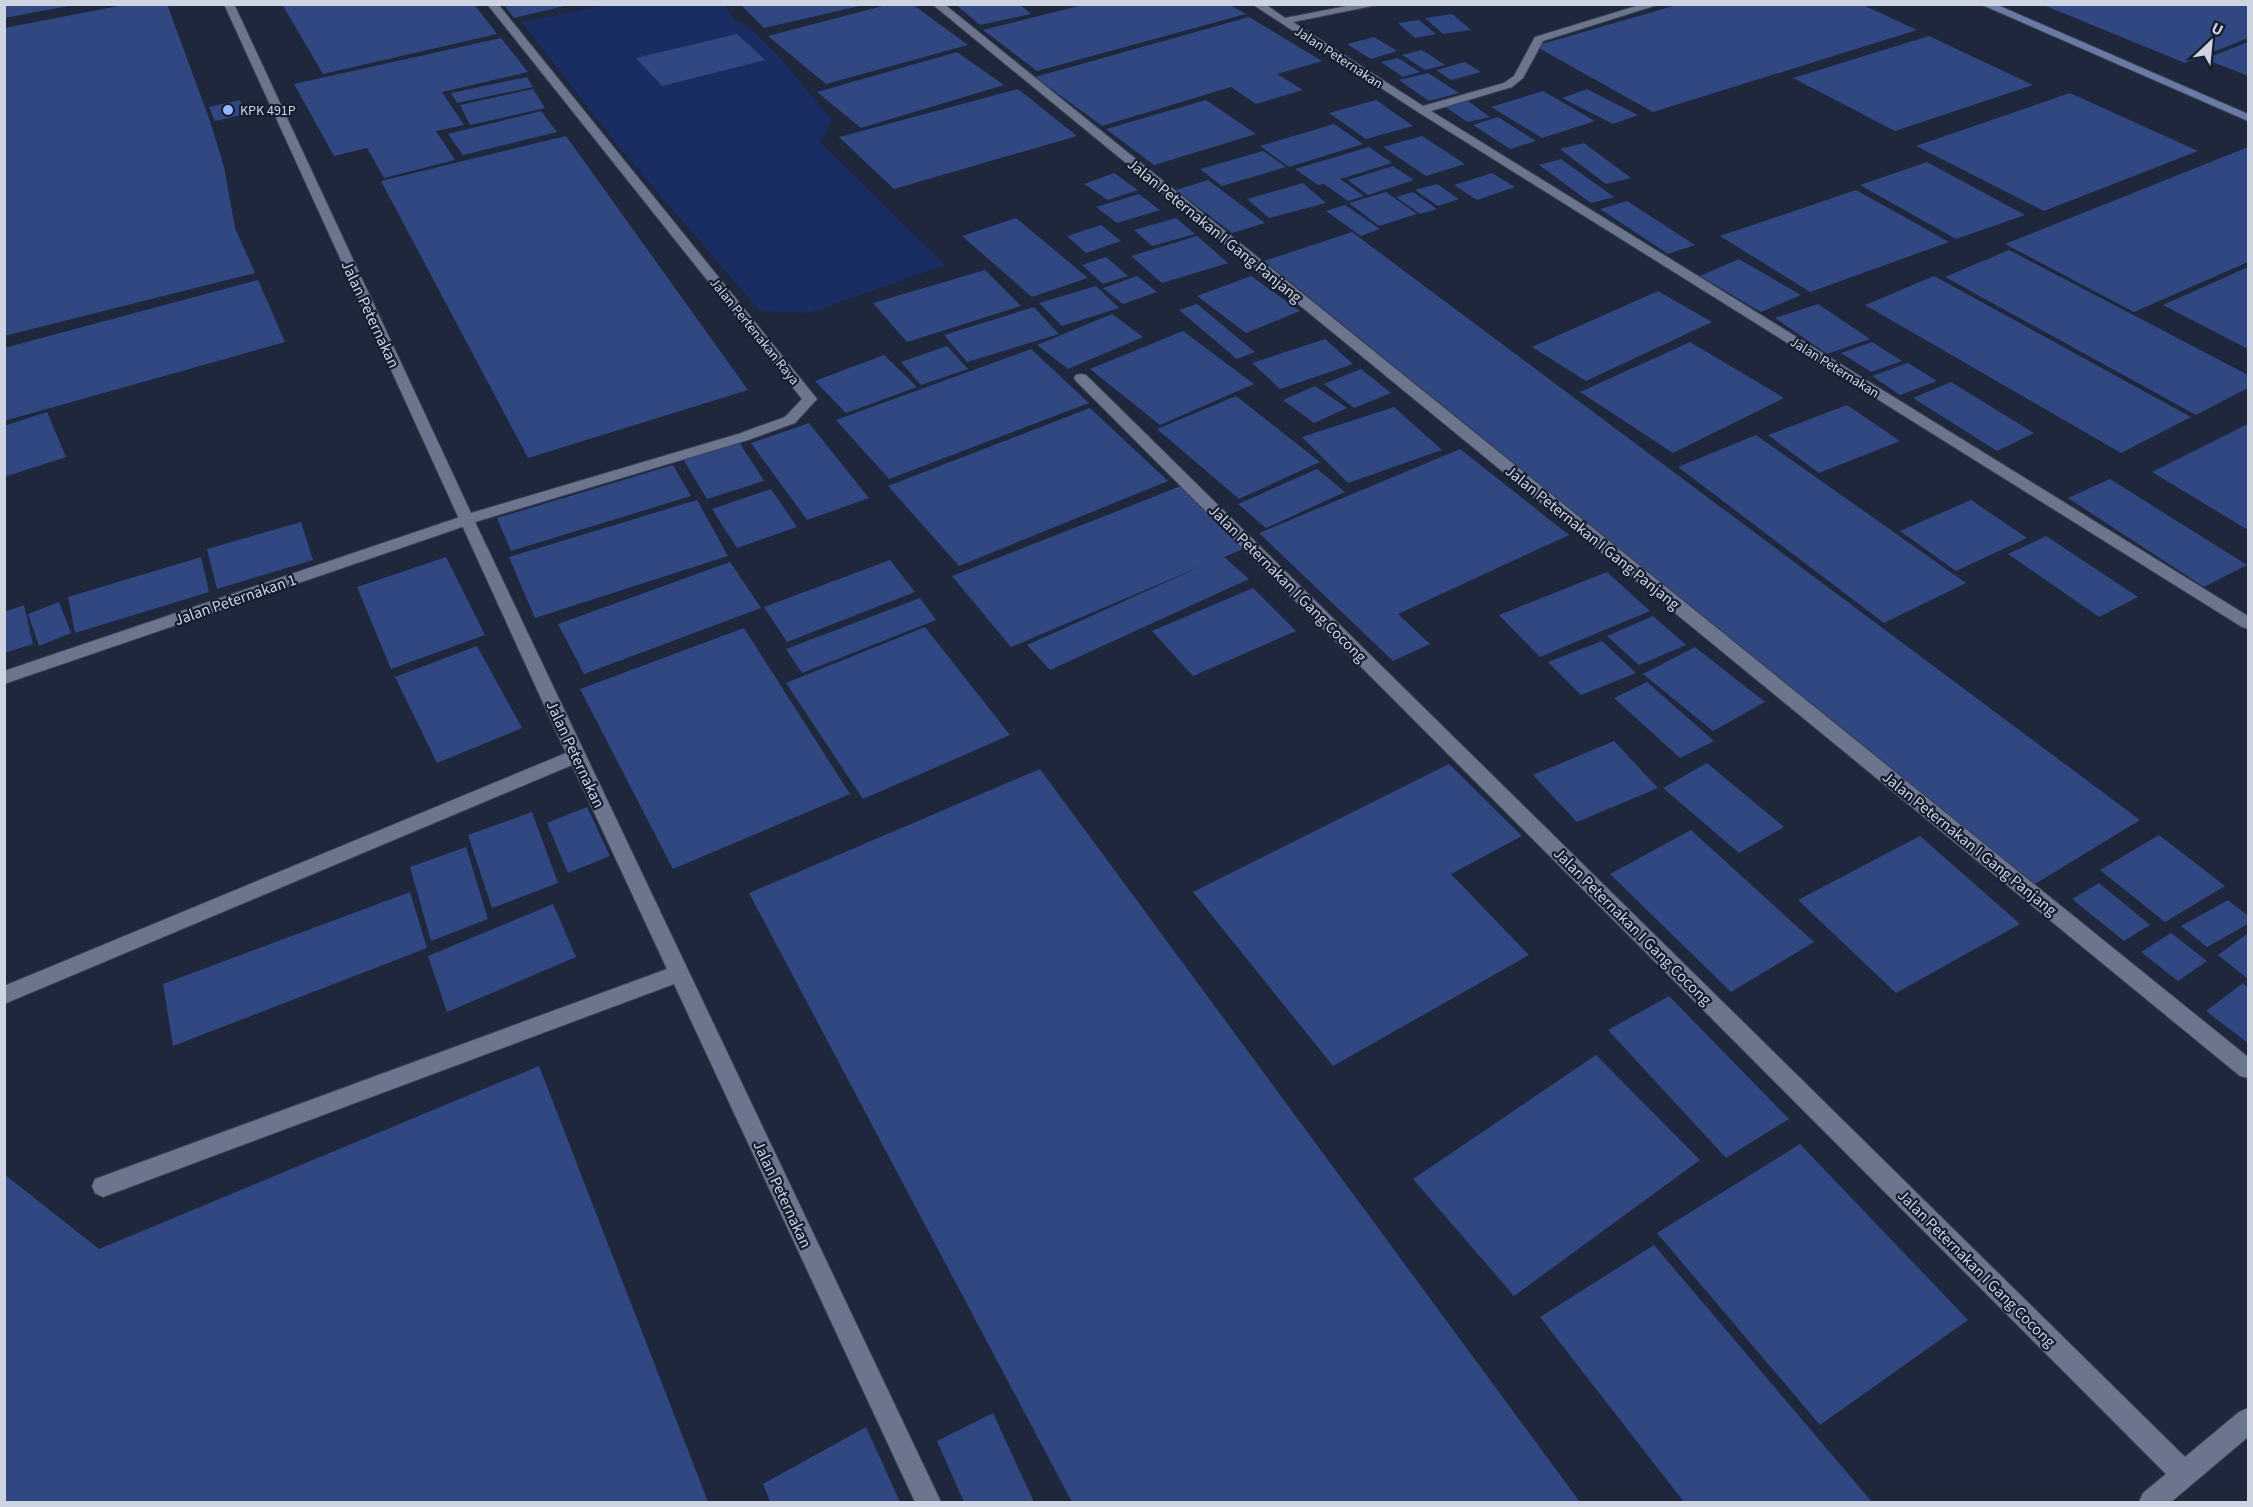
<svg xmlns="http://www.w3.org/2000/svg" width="2253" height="1507" font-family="'Source Sans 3',sans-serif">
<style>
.green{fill:#1a2d63}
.building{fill:#304781}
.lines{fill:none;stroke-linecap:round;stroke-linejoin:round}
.lane-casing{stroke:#3b4253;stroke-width:2}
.street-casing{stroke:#3b4253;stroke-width:2}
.secondary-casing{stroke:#3b4253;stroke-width:2}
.lane{fill:#6b768e;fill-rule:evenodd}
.street{fill:#6b768e;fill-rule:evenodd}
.secondary{fill:#697aa5;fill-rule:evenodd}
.poi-dot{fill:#97b6fd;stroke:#151d30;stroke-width:2}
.labels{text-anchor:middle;stroke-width:4.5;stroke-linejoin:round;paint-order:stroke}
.far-street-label{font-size:14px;fill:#ced4e2;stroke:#151d30}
.far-poi-label{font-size:14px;fill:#ced4e2;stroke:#151d30;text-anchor:start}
.street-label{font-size:16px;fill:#ced4e2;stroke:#151d30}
</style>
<rect width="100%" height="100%" fill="#1e273b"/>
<path class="green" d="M604 5H725L734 20 752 30 777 55 832 120 820 142 945 265 809 313 760 311 617 145 522 22Z"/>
<g class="building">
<path d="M4 4H69V6L4 18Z"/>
<path d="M129 4H167L211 124 224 167 235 228 255 273 4 336V28Z"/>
<path d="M282 4H474L497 34 323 74Z"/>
<path d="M503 4H569V5L514 18Z"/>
<path d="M740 4H864V5L764 28Z"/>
<path d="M890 4H912L968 45 826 84 768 36Z"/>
<path d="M955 4H1019L1031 14 980 25Z"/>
<path d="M1680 4H1861L1917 30 1653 112 1535 46Z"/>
<path d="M2041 4H2248V38L2185 63Z"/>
<path d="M1082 5H1230L1246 14 1037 71 983 30Z"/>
<path d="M1452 14 1471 30 1443 34 1425 18Z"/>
<path d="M1249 17 1322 61 1277 74 1303 90 1256 104 1231 87 1102 126 1035 77Z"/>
<path d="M1419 20 1436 34 1415 38 1398 23Z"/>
<path d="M737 34 765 60 662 86 636 58Z"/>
<path d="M1929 36 2033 85 1895 131 1793 78Z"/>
<path d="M1374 37 1397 51 1371 59 1347 44Z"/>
<path d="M501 38 528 72 442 92 464 125 436 131 455 160 384 178 367 148 334 156 294 84Z"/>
<path d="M2248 42V76L2205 59Z"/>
<path d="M1422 50 1445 65 1425 70 1402 55Z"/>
<path d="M957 52 1004 85 861 128 817 92Z"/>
<path d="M1398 58 1420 72 1403 77 1381 62Z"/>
<path d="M1465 62 1481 72 1451 80 1436 70Z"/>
<path d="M1428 73 1459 93 1429 101 1399 80Z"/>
<path d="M527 77 533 87 457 103 451 93Z"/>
<path d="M533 89 545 108 470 125 460 105Z"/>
<path d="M1018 89 1077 136 894 189 839 137Z"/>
<path d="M1587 89 1638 115 1613 124 1562 98Z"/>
<path d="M1543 91 1595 121 1542 138 1491 107Z"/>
<path d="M2070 93 2198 151 2044 211 1916 146Z"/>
<path d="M240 100 246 114 215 121 209 107Z"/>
<path d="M1206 100 1256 134 1154 165 1106 129Z"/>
<path d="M1376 100 1413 126 1366 139 1329 113Z"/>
<path d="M1468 101 1490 117 1468 122 1445 107Z"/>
<path d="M541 111 557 132 463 155 448 134Z"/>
<path d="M1498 117 1536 141 1510 149 1473 125Z"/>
<path d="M1334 124 1363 144 1289 167 1260 146Z"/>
<path d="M566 136 748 390 528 458 381 181Z"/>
<path d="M1422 136 1465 164 1426 176 1383 147Z"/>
<path d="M1584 143 1631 178 1606 184 1560 149Z"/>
<path d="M1369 147 1392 163 1340 179 1364 196 1348 201 1324 184 1318 185 1295 169Z"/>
<path d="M2248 147V262L2134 312 2005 244Z"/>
<path d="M1263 151 1286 167 1222 186 1200 169Z"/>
<path d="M1561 159 1614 197 1591 203 1539 165Z"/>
<path d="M1927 162 2025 215 1956 239 1860 185Z"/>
<path d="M1393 166 1414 180 1368 195 1348 180Z"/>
<path d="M1114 173 1138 190 1108 200 1084 184Z"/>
<path d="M1492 173 1515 187 1477 200 1454 185Z"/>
<path d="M1208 180 1265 223 1232 233 1176 190Z"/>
<path d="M1303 183 1326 203 1269 218 1247 199Z"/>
<path d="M1437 184 1459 199 1438 206 1415 190Z"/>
<path d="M1856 190 1949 242 1810 292 1720 236Z"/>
<path d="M1386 192 1417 214 1379 226 1349 203Z"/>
<path d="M1413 192 1437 209 1420 214 1396 197Z"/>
<path d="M1139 194 1160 210 1117 223 1096 207Z"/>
<path d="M1627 201 1695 245 1668 254 1600 209Z"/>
<path d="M1345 205 1380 229 1361 236 1326 211Z"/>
<path d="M1016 218 1088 278 1032 297 962 236Z"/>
<path d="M1176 218 1195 234 1152 246 1134 230Z"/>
<path d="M1101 225 1121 241 1086 253 1067 236Z"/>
<path d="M1352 232 2140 820 2035 884 1264 261Z"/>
<path d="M1197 236 1228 263 1162 283 1131 256Z"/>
<path d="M2009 250 2248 375V388L2196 415 1945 277Z"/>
<path d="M1106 257 1128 276 1103 284 1082 265Z"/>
<path d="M1739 259 1801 295 1761 312 1700 276Z"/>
<path d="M2248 267V349L2163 305Z"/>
<path d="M985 270 1021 306 907 342 873 303Z"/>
<path d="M1137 276 1157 292 1123 304 1103 288Z"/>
<path d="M1251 276 1300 311 1246 333 1197 296Z"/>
<path d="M1934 276 2191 417 2121 453 1865 305Z"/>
<path d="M258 280 285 342 4 421V348Z"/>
<path d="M1096 286 1119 308 1062 326 1039 303Z"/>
<path d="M1658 291 1712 322 1586 381 1532 347Z"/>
<path d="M1197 304 1255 352 1237 359 1179 310Z"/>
<path d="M1818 304 1870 339 1827 354 1775 318Z"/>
<path d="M1034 307 1059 334 967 362 944 335Z"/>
<path d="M1112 314 1143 337 1068 369 1037 345Z"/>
<path d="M1183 331 1254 384 1160 425 1090 369Z"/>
<path d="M1325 339 1353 364 1280 389 1252 363Z"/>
<path d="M1690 342 1784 398 1673 453 1580 392Z"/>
<path d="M1872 342 1902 361 1871 372 1841 353Z"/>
<path d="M947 346 968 369 921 385 901 362Z"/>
<path d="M1031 349 1089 403 889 479 836 420Z"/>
<path d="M884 355 917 387 846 413 815 381Z"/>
<path d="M1908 363 1937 381 1900 395 1872 376Z"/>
<path d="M1361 369 1391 393 1354 408 1324 384Z"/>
<path d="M1951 382 2034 433 1997 451 1913 398Z"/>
<path d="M1315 386 1347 408 1314 423 1283 400Z"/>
<path d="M1236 396 1320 462 1239 499 1157 429Z"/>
<path d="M1847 405 1900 441 1819 473 1768 435Z"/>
<path d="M1394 407 1442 450 1348 483 1302 437Z"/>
<path d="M1090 408 1168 481 959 566 888 486Z"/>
<path d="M47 412 66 457 4 477V426Z"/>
<path d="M809 423 869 498 807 520 751 443Z"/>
<path d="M2248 424V530L2152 472Z"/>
<path d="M1756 435 1966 583 1884 623 1678 467Z"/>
<path d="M739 442 764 481 707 499 683 459Z"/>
<path d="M1460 449 1569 535 1398 614 1430 644 1393 661 1259 533Z"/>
<path d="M673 465 691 496 511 551 497 518Z"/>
<path d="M1317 469 1345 492 1266 528 1238 504Z"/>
<path d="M2110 479 2247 565 2204 587 2068 498Z"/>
<path d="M1181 486 1246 548 1224 557 1249 579 1050 670 1027 645 1204 565 1011 647 952 576Z"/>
<path d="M771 489 797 527 737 548 712 509Z"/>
<path d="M697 500 728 556 535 618 509 557Z"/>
<path d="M1971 500 2027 538 1956 571 1900 531Z"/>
<path d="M301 522 313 560 217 589 207 549Z"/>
<path d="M2046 536 2138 597 2099 617 2008 554Z"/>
<path d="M201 557 209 592 75 633 68 597Z"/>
<path d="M446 557 485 635 391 669 357 587Z"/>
<path d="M890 560 915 592 787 642 764 607Z"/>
<path d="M730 562 761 608 584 674 558 624Z"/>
<path d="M1607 572 1650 611 1540 657 1499 615Z"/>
<path d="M1253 588 1296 631 1193 676 1152 631Z"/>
<path d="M920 598 936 620 802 673 786 649Z"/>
<path d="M59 602 71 633 39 646 28 614Z"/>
<path d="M24 605 33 644 4 653V612Z"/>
<path d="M1653 616 1686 645 1639 665 1607 636Z"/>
<path d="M925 627 1010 735 863 799 786 683Z"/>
<path d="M744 628 850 794 673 869 580 689Z"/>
<path d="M1602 641 1636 673 1581 695 1548 662Z"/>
<path d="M477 646 522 728 437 763 395 677Z"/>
<path d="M1695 647 1765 702 1713 731 1643 674Z"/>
<path d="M1647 682 1714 741 1680 758 1614 698Z"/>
<path d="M1614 741 1658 788 1577 822 1533 775Z"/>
<path d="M1707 763 1784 827 1739 853 1663 788Z"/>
<path d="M1449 764 1522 836 1451 874 1529 955 1333 1066 1193 892Z"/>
<path d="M1040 769 1580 1502H1072L749 893Z"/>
<path d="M587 807 610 856 568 873 547 823Z"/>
<path d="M532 812 558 883 492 908 468 835Z"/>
<path d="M1691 830 1814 942 1731 992 1610 874Z"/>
<path d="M2159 835 2225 886 2165 922 2100 870Z"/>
<path d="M1920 836 2020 924 1896 993 1798 900Z"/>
<path d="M466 847 488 919 431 941 410 867Z"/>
<path d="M2099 883 2150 925 2124 941 2072 899Z"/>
<path d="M410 892 427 948 173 1046 163 984Z"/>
<path d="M2228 900 2248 916V924L2207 947 2181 926Z"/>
<path d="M553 904 576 957 447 1012 428 956Z"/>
<path d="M2171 933 2207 961 2178 981 2141 952Z"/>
<path d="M2248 933V979L2218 955Z"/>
<path d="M2243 983 2248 988V1043L2206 1011Z"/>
<path d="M1669 996 1789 1119 1726 1158 1608 1030Z"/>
<path d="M1596 1055 1700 1160 1514 1296 1413 1179Z"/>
<path d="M539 1066 708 1502H4V1174L99 1249Z"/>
<path d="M1800 1144 1968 1320 1820 1425 1657 1233Z"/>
<path d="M1654 1245 1872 1502H1684L1540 1317Z"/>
<path d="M993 1413 1034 1502H964L937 1441Z"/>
<path d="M866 1427 900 1502H770L763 1484Z"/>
</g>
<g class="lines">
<defs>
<g id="lane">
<path d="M224 4H234L471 513 738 434 785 417 802 399 487 4H498L817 399 795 423 748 440 475 522 941 1502H915L674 984 103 1197 95 1193 92 1186 95 1179 667 969 572 765 4 1004V986L566 753Z"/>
<path d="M932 4H944L2248 1057V1078L2240 1076Z"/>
<path d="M1252 4H1265L1285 18 1357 4H1382L1293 22 1423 106 1504 83 1514 76 1535 37 1643 4H1660L1543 41 1523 78 1512 87 1431 111 2248 616V629L2242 627 1418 112Z"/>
</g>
<g id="street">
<path d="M1081 374 1086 375 2185 1457 2239 1412 2248 1408V1437L2171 1502H2139L2143 1493 2166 1474 1076 381 1074 378 1076 375Z"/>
<path d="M466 515 474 520 471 524 4 684V671Z"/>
</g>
<path id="secondary" d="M1980 4H1995L2248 114V121Z"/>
</defs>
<use href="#lane" class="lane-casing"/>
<use href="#street" class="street-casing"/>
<use href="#secondary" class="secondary-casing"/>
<use href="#lane" class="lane"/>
<use href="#street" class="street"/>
<use href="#secondary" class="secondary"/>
</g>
<circle class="poi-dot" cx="228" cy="110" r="6"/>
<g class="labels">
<g class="far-street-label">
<text transform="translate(1339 57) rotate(33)" y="5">Jalan Peternakan</text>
<text transform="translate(755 331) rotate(51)" y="5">Jalan Pertenakan Raya</text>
<text transform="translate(1835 367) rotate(32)" y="5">Jalan Peternakan</text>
</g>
<g class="far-poi-label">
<text x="240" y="115">KPK 491P</text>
</g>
<g class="street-label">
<text transform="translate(1215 230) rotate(39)" y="6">Jalan Peternakan I Gang Panjang</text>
<text transform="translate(371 314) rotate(65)" y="6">Jalan Peternakan</text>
<text transform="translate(1593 537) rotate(39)" y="6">Jalan Peternakan I Gang Panjang</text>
<text transform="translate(1288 583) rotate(45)" y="6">Jalan Peternakan I Gang Cocong</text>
<text transform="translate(235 599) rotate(-19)" y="6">Jalan Peternakan 1</text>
<text transform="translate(576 754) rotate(65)" y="6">Jalan Peternakan</text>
<text transform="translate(1970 843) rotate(39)" y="6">Jalan Peternakan I Gang Panjang</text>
<text transform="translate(1633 926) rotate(45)" y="6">Jalan Peternakan I Gang Cocong</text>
<text transform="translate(783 1194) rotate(65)" y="6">Jalan Peternakan</text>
<text transform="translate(1977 1268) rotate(45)" y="6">Jalan Peternakan I Gang Cocong</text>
</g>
</g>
<rect width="2253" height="1507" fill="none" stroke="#ced4e2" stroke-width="12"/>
<g transform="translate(2211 42) rotate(26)" stroke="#151d30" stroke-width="4.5" paint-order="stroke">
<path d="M0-4.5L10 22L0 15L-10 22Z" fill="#ced4e2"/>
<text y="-9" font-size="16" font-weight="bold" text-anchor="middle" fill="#ced4e2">U</text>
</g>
</svg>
